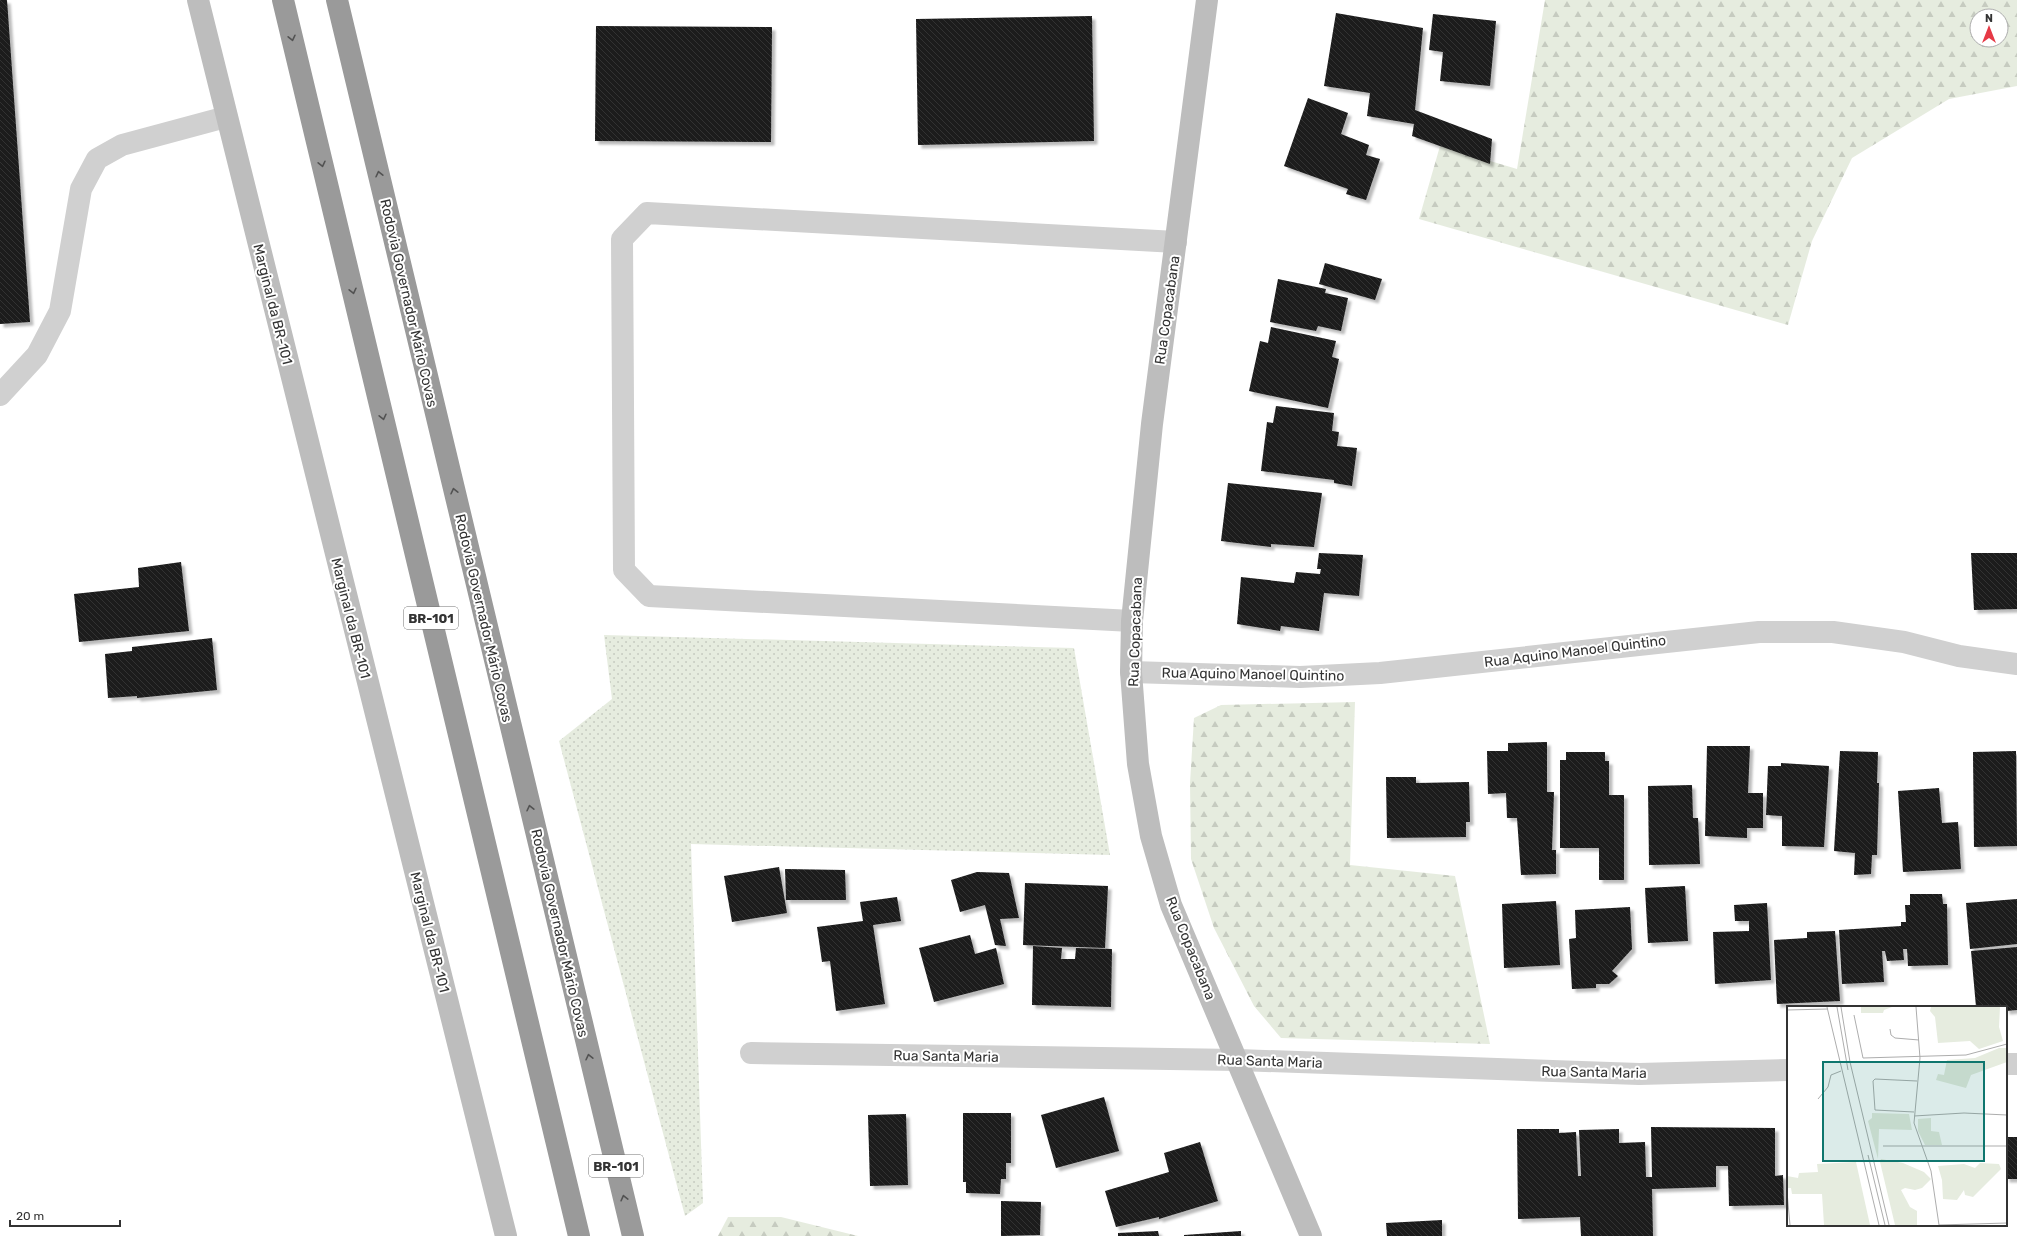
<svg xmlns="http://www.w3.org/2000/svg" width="2017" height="1236" font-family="Rubik,sans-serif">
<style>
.grass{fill:url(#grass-dots)}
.forest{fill:url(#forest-firs);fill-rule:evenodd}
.building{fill:url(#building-back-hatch);filter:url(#shadow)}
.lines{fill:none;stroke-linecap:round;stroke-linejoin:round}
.lane{stroke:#d0d0d0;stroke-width:22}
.street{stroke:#d0d0d0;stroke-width:22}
.secondary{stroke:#bdbdbd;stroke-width:22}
.highway{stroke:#9a9a9a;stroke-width:22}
.oneway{stroke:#525252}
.labels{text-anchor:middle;stroke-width:4;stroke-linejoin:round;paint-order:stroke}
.shield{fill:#fff;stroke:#707070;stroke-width:1}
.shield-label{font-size:13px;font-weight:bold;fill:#333}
.street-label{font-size:14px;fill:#333;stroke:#fff}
.inset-road{fill:none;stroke:#adadad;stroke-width:1}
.view{fill:#0f766e;fill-opacity:0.15;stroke:#0f766e;stroke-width:2}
.inset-edge{fill:none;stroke:#333;stroke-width:2}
</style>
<defs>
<pattern id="grass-dots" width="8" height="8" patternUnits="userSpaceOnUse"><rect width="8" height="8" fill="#e6ecdf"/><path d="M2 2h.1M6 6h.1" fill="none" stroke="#c6cbc0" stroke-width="1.8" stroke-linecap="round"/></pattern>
<pattern id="forest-firs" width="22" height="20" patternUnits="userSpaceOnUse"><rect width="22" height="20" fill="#e6ecdf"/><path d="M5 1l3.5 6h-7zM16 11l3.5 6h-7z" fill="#c6cbc0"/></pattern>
<pattern id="building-back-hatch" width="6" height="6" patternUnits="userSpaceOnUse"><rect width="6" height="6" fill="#1a1a1a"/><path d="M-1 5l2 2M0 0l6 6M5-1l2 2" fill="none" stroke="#333"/></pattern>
<filter id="shadow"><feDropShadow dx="3.5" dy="3.5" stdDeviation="1" flood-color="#0004"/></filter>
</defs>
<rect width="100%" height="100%" fill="#fff"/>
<path class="grass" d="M604 635 1074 648 1110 855 691 844 703 1203 685 1216 559 741 612 699Z"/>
<g class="forest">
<path d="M1545 0H2017V86L1949 99 1852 158 1812 241 1788 325 1419 219 1440 146 1517 169ZM1977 16H2001V40H1977Z"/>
<path d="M1355 702 1350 865 1455 876 1490 1044 1281 1038 1254 1006 1214 928 1191 859 1190 783 1194 718 1221 705Z"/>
<path d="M728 1217H781L858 1236H718Z"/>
</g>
<g class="building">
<path d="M0 0H7L30 322 0 324Z"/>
<path d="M1336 13 1423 28 1415 110 1492 139 1490 164 1412 136 1414 124 1367 116 1370 93 1324 86Z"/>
<path d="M1433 14 1496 21 1490 86 1440 81 1443 52 1429 50Z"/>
<path d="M1092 16 1094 141 918 145 916 19Z"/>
<path d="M596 26 772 27 771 142 595 141Z"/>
<path d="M1308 98 1348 113 1341 134 1369 145 1366 155 1380 159 1366 200 1346 194 1348 189 1284 166Z"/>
<path d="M1325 263 1382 279 1375 300 1319 284Z"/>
<path d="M1278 279 1326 289 1325 293 1348 298 1341 331 1318 326 1316 331 1270 322Z"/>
<path d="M1271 327 1336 341 1332 357 1339 359 1328 408 1249 391 1260 341 1268 343Z"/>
<path d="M1276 406 1334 413 1332 431 1339 432 1337 446 1357 448 1352 486 1334 483V480L1261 471 1267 422 1273 423Z"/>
<path d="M1228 483 1322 493 1314 547 1271 544V547L1221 541Z"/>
<path d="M1319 553 1363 555 1359 596 1324 593 1319 631 1281 626 1280 631 1237 624 1241 577 1294 583 1296 572 1320 574 1321 569H1317Z"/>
<path d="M1971 553H2017V609L1974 610Z"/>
<path d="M181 562 189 631 79 642 74 594 139 587 138 568Z"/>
<path d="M212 638 217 690 137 698V696L108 698 105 654 132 651V647Z"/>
<path d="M1547 742V792H1554L1552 850H1556V874L1521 875 1517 818H1507L1506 793 1488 794 1487 751H1508V743Z"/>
<path d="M1707 746H1750L1748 793H1763V828H1747V838L1705 836Z"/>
<path d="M1840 751 1878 752 1877 783H1879L1877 855H1872L1871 874 1854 875 1855 853 1834 851Z"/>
<path d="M2016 751 2017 846 1974 847 1973 752Z"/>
<path d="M1566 752H1605V761H1609V795H1624V880H1599V848H1560V760H1566Z"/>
<path d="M1781 763 1829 766 1824 847 1782 846V816L1766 815 1768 766H1781Z"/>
<path d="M1386 777H1416V783L1469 782 1470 822H1466V837L1387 838Z"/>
<path d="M1692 785 1693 818H1698L1700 864 1649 865 1648 786Z"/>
<path d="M1939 788 1942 823 1958 822 1961 869 1903 872 1898 791Z"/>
<path d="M779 867 787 913 732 922 724 876Z"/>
<path d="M785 869 845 870 846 900H786Z"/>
<path d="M977 872 1009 873 1019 918 1000 919 1006 946 995 945 985 905 960 912 951 880Z"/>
<path d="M1025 883 1108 886 1105 948 1023 945Z"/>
<path d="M1685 886 1688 941 1648 943 1645 888Z"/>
<path d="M1910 894H1942L1943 904H1947L1948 965 1908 966 1907 949H1903L1904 960 1887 961 1885 951H1882L1884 982 1842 984 1839 930 1901 926V922H1906L1905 905H1910Z"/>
<path d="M897 897 901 921 873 925 885 1004 836 1011 830 961 822 962 817 927 863 921 860 902Z"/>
<path d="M2017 899V944L1970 949 1966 903Z"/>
<path d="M1556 901 1560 965 1504 968 1502 904Z"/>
<path d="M1767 903 1771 980 1715 984 1713 932 1749 931V921H1735L1734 905Z"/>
<path d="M1630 907 1632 949 1612 971 1618 976 1609 984H1596V988L1572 989 1569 939 1576 938 1575 910Z"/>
<path d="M1835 931 1840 1001 1777 1004 1774 940 1807 938V932Z"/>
<path d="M970 935 975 954 996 948 1004 984 934 1002 919 948Z"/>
<path d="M1033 946 1062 948 1061 959H1075L1076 948 1112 949 1111 1007 1032 1005Z"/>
<path d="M2017 947V1010L2006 1011V1007H1976L1971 951Z"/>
<path d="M1104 1097 1119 1151 1056 1168 1041 1115Z"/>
<path d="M963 1113H1011V1163H1006V1179H1001L1000 1194 966 1193V1182H963Z"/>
<path d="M906 1114 908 1185 870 1186 868 1115Z"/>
<path d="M1651 1127 1775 1128V1176L1783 1175 1784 1205 1729 1206 1728 1166H1716V1187L1652 1189 1653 1236H1581L1580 1217 1518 1219 1517 1129H1559V1133L1576 1132 1578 1176H1581L1579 1130 1619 1129V1143L1645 1142 1646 1177H1652Z"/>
<rect x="2006" y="1137" width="11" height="42"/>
<path d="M1200 1142 1218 1201 1159 1219V1217L1116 1227 1105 1191 1169 1172 1164 1153Z"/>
<path d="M1001 1201 1041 1202 1040 1235 1001 1236Z"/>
<path d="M1442 1220V1236H1387L1386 1223Z"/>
<path d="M1158 1231 1159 1236H1118V1233Z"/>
<path d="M1241 1231V1236H1184V1235Z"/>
</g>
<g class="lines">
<g class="lane">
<path d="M0 395 37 355 60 311 81 189 97 159 122 145 226 117"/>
<path d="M1132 621 649 596 624 570 622 239 647 213 1176 242"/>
</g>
<g class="street">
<path d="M1131 672 1300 677 1380 673 1759 632H1833L1904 642 1959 656 2017 664"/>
<path d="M751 1053 1238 1060 1639 1074 1788 1070"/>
<path d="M2006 1064H2017"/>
</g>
<g class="secondary">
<path d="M198 0 506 1236"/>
<path d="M1207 0 1152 424 1132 621 1131 672 1138 764 1151 836 1171 905 1311 1236"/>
</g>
<g class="highway">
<path d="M283 0 579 1236"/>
<path d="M337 0 633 1236"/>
</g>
</g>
<defs><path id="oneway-chevron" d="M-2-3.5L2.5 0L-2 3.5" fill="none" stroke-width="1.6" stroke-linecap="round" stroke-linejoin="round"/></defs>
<g class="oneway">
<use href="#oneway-chevron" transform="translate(292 38) rotate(77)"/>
<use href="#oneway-chevron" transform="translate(322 164) rotate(77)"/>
<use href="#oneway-chevron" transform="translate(379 174) rotate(-103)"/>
<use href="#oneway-chevron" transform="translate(353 291) rotate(77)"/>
<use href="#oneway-chevron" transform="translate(383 417) rotate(77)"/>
<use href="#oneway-chevron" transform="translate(454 491) rotate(-103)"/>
<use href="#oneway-chevron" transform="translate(530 808) rotate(-103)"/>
<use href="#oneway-chevron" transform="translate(589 1057) rotate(-103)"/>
<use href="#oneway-chevron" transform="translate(624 1198) rotate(-104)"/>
</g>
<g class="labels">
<g class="shield">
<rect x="404" y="607" width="54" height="22" rx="3"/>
<rect x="589" y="1155" width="54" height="22" rx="3"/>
</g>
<g class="shield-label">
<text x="431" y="623">BR-101</text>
<text x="616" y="1171">BR-101</text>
</g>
<g class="street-label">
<text transform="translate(409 303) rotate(77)" y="5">Rodovia Governador Mário Covas</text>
<text transform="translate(273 304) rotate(76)" y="5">Marginal da BR-101</text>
<text transform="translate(1167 310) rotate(-82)" y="5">Rua Copacabana</text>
<text transform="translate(351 618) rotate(76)" y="5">Marginal da BR-101</text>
<text transform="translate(484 618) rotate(77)" y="5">Rodovia Governador Mário Covas</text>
<text transform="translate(1135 632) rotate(-88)" y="5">Rua Copacabana</text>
<text transform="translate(1575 651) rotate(-7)" y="5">Rua Aquino Manoel Quintino</text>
<text transform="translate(1253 674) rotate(1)" y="5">Rua Aquino Manoel Quintino</text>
<text transform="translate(430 932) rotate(76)" y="5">Marginal da BR-101</text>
<text transform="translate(560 933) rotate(77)" y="5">Rodovia Governador Mário Covas</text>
<text transform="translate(1191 948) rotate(68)" y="5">Rua Copacabana</text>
<text transform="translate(946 1056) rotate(1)" y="5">Rua Santa Maria</text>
<text transform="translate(1270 1061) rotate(2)" y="5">Rua Santa Maria</text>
<text transform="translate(1594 1072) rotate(1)" y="5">Rua Santa Maria</text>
</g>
</g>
<g transform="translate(1787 1006)">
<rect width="220" height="220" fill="#fff"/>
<path d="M85 107 122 108 125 124 92 123 91 153 81 115 85 112Z" fill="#e6ecdf"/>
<path d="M74 1H105L97 4 96 7H74ZM144 1H213L212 21 216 35 192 43 183 35 151 37 148 11 143 5ZM212 42H220V56L184 69 179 82 149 74 151 68 157 69 160 54 188 52ZM144 112V125L152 126 155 139H138L131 125V113ZM94 153 116 157 137 166 144 173 135 182 128 184 118 182 114 184 123 201 130 205V219H108L93 156ZM69 156 83 219H37L35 188H5L4 182H0V170L11 172 12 167 31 166 30 158ZM193 157 212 158 214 163 186 191 178 189 177 184 170 194 156 193 155 174 151 160 177 158 188 162Z" fill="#e6ecdf"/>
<path class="inset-road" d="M40 1 92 219M50 1 61 64M54 1 63 56 102 219M129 1 133 52 127 117 144 165 152 219M0 4 41 3M67 9 76 52 179 49 220 38M103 23 104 29 108 32 132 34M31 93 41 81 44 69 54 65M127 106 88 104 86 75 88 73 130 75M127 110 177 107 220 109M96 140H220M81 149 98 219M0 186 3 219M152 219 220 217"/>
<path class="view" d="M36 56H197V155H36Z"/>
<rect width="220" height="220" class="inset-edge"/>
</g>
<g transform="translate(1989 28)"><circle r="19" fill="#ffffff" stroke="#adadad"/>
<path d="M0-3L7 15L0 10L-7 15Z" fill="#e63946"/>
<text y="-6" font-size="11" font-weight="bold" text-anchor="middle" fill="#333333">N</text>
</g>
<path d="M10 1220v6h110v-6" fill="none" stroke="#333333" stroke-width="2"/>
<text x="16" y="1220" font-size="12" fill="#333333" stroke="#ffffff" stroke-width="3" paint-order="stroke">20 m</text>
</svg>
